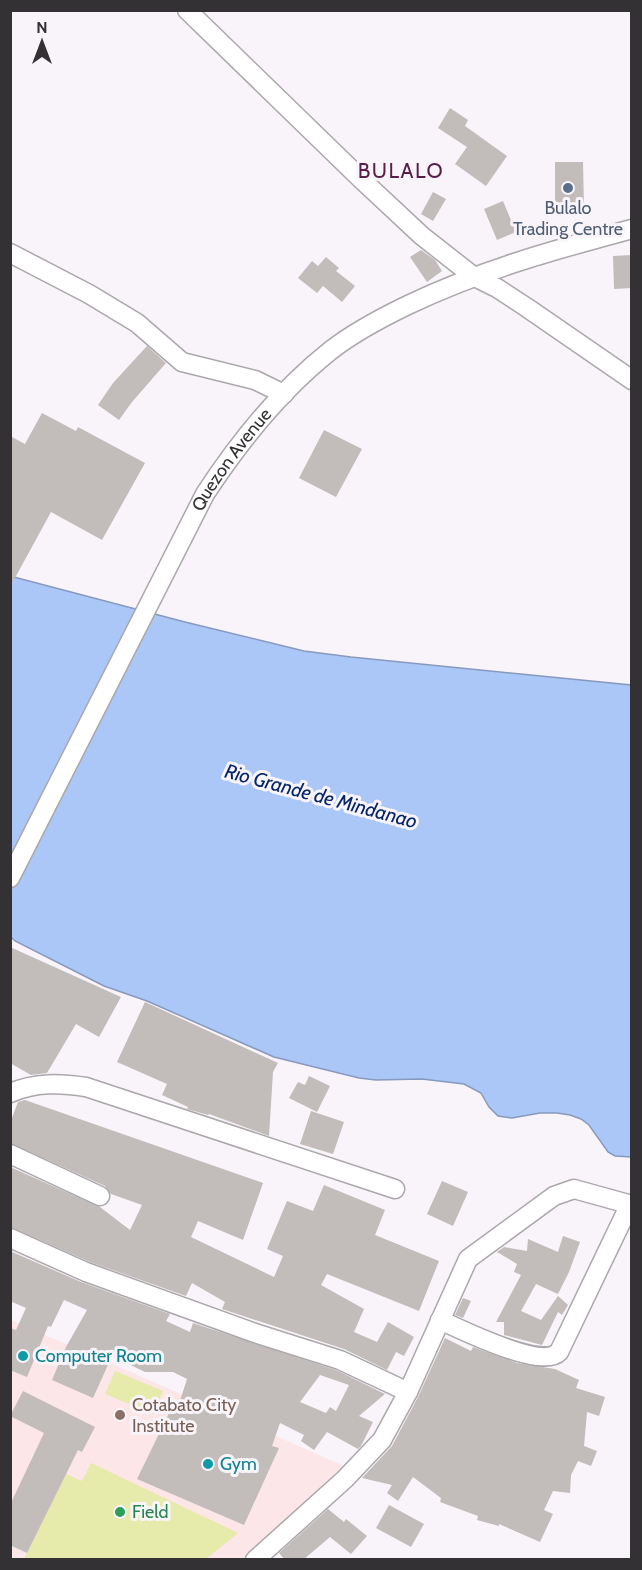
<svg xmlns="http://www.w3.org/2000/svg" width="642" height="1570" font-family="Cabin,sans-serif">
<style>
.education{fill:#fce6e7}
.green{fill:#e6eaaa}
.water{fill:#abc7f8;stroke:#879abd;stroke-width:1.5}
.building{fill:#c2bcbb;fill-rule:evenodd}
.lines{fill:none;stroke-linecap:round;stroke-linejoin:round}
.minor-casing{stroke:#aba7ab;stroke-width:21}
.minor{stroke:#fff;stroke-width:18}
.service-dot{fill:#5c6f8a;stroke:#f8f4f9;stroke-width:2}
.culture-dot{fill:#0f9aa8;stroke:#f8f4f9;stroke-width:2}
.education-dot{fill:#8d6e63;stroke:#f8f4f9;stroke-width:2}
.leisure-dot{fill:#2e9e5b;stroke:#f8f4f9;stroke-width:2}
.labels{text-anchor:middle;stroke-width:6;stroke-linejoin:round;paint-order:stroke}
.service-label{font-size:18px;fill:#4e5e75;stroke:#f8f4f9}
.street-label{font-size:18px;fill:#333133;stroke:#f8f4f9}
.culture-label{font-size:18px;fill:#0d838f;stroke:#f8f4f9;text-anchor:start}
.education-label{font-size:18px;fill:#785e54;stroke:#f8f4f9;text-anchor:start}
.leisure-label{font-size:18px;fill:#27864d;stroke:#f8f4f9;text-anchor:start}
.water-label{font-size:20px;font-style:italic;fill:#042569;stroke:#f8f4f9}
.quarter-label{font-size:21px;letter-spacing:1.5px;fill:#581e47;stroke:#f8f4f9}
</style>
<rect width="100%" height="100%" fill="#f8f4f9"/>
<path class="education" d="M10 1320 113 1364 344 1466 242 1559H11Z"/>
<g class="green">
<path d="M115 1371 163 1391 154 1414 105 1394Z"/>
<path d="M91 1463 238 1533 206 1559H24L66 1474 82 1481Z"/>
</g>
<path class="water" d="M10 576 185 622 304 651 351 657 631 685V1157L615 1156 608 1152 589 1125 581 1119 570 1115 557 1113H540L512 1118 498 1116 489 1107 481 1093 464 1084 422 1079 376 1080 359 1078 274 1057 147 1001 104 986 15 941 10 936Z"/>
<g class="building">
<path d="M450 108 468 120 465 126 507 156 486 186 455 164 467 147 438 128Z"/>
<path d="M555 162H583L584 209H555Z"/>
<path d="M433 192 446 199 433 221 421 214Z"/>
<path d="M503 201 516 232 497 240 484 209Z"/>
<path d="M421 250 435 260 442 271 427 282 410 257Z"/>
<path d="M632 255V288L614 289 613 256Z"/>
<path d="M326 257 339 268 336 271 355 286 342 302 323 286 317 293 298 278 312 261 318 266Z"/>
<path d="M147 346 166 363 132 402 119 420 98 405 113 383Z"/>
<path d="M42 413 76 431 78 427 145 463 102 540 51 512 10 587V436L25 444Z"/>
<path d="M324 430 362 449 336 497 299 478Z"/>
<path d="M10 947 121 997 99 1037 76 1024 47 1073 31 1075 10 1063Z"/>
<path d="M145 1002 278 1063 273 1072 269 1136 209 1114 208 1115 187 1109 188 1107 162 1095 167 1084 117 1062Z"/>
<path d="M309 1076 330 1086 317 1112 289 1098 298 1082 305 1085Z"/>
<path d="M25 1100 263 1183 243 1240 198 1221 191 1237 274 1277 283 1256 267 1249 287 1201 313 1211 324 1185 385 1210 375 1235 439 1261 419 1311 327 1274 321 1285 364 1309 354 1332 377 1342 388 1322 414 1337 404 1356 396 1352 387 1370 344 1349 222 1309 225 1302 192 1283 186 1296 90 1262 10 1227V1167L100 1207 130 1230 142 1205 111 1194 105 1186 10 1143V1123L18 1102Z"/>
<path d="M311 1111 344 1122 333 1154 300 1144Z"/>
<path d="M442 1181 468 1192 453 1226 427 1214Z"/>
<path d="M563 1236 580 1242 569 1272 558 1294 536 1284 521 1311 541 1320 558 1296 568 1305 562 1315 558 1312 542 1345 504 1335V1322H496L521 1275 514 1272 517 1264 497 1252 504 1247 527 1251 528 1239 558 1252Z"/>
<path d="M10 1251 81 1282 170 1314 166 1321 190 1332 193 1323 336 1370 385 1394 359 1416 373 1422 361 1446 358 1449 327 1432 314 1450 301 1441 304 1435 280 1423 272 1446 279 1448 244 1525 137 1479 173 1405 178 1407 187 1379 173 1372H145L112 1356 93 1398 52 1380 66 1347 87 1310 64 1300 51 1327 48 1326 27 1377 10 1370V1328L16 1330 26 1308 10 1301ZM320 1375 349 1385 336 1411 330 1407 326 1413 300 1402Z"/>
<path d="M463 1298 471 1301 463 1318 455 1315Z"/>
<path d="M445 1338 471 1351 473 1347 517 1363 555 1369 579 1380 576 1388 605 1397 599 1416 587 1412 584 1446 597 1451 591 1466 578 1461 571 1475 570 1493 553 1491 544 1510 553 1514 540 1542 499 1524V1526L477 1520 478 1516 440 1502 441 1498 413 1477 398 1501 387 1493 392 1485 362 1478 392 1446 418 1397Z"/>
<path d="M23 1391 95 1427 82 1452 78 1450 27 1553 10 1545V1505L44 1433 10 1416Z"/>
<path d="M389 1505 424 1524 411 1547 376 1528Z"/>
<path d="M328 1509 344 1522 346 1519 367 1536 351 1554 330 1537 303 1560H285L279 1553Z"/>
</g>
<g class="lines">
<defs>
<g id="minor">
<path d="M187 10 362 180 422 236 473 276 497 288 526 307 632 380"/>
<path d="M10 253 89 294 137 323 182 362 255 380 284 394"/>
<path id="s1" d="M10 878 205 494C239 442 281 390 330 351 354 332 381 318 408 305 481 270 554 250 632 229"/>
<path d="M10 1093C36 1082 60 1083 86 1087L395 1189"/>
<path d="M10 1154 100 1196"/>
<path d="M10 1238 86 1272 255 1333 340 1360 408 1392"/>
<path d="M440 1320C460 1329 542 1370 559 1352L630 1204"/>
<path d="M255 1560 345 1479 382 1440 408 1392 468 1259 554 1196 574 1189 632 1205"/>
</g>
</defs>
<use href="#minor" class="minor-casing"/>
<use href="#minor" class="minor"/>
</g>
<circle class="service-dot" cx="568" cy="188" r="6"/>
<g class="culture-dot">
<circle cx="23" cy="1356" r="6"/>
<circle cx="208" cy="1464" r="6"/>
</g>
<circle class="education-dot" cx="120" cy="1415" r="6"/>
<circle class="leisure-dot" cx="120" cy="1512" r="6"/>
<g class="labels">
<g class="service-label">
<text x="568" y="214">Bulalo<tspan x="568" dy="21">Trading Centre</tspan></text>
</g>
<g class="street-label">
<text dy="6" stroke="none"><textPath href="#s1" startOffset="474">Quezon Avenue</textPath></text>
</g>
<g class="culture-label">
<text x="35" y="1362">Computer Room</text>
<text x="220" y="1470">Gym</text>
</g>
<g class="education-label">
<text x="132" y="1411">Cotabato City<tspan x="132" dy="21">Institute</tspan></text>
</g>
<g class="leisure-label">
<text x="132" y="1518">Field</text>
</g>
<g class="water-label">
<text transform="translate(321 796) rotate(15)" y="7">Rio Grande de Mindanao</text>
</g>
<g class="quarter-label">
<text x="401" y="178">BULALO</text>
</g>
</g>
<rect width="642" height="1570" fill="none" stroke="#333133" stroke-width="24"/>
<g transform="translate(42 42)" stroke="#f8f4f9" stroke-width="4.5" paint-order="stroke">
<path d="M0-4.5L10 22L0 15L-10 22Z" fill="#333133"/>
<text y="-9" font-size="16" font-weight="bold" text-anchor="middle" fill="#333133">N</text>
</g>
</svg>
